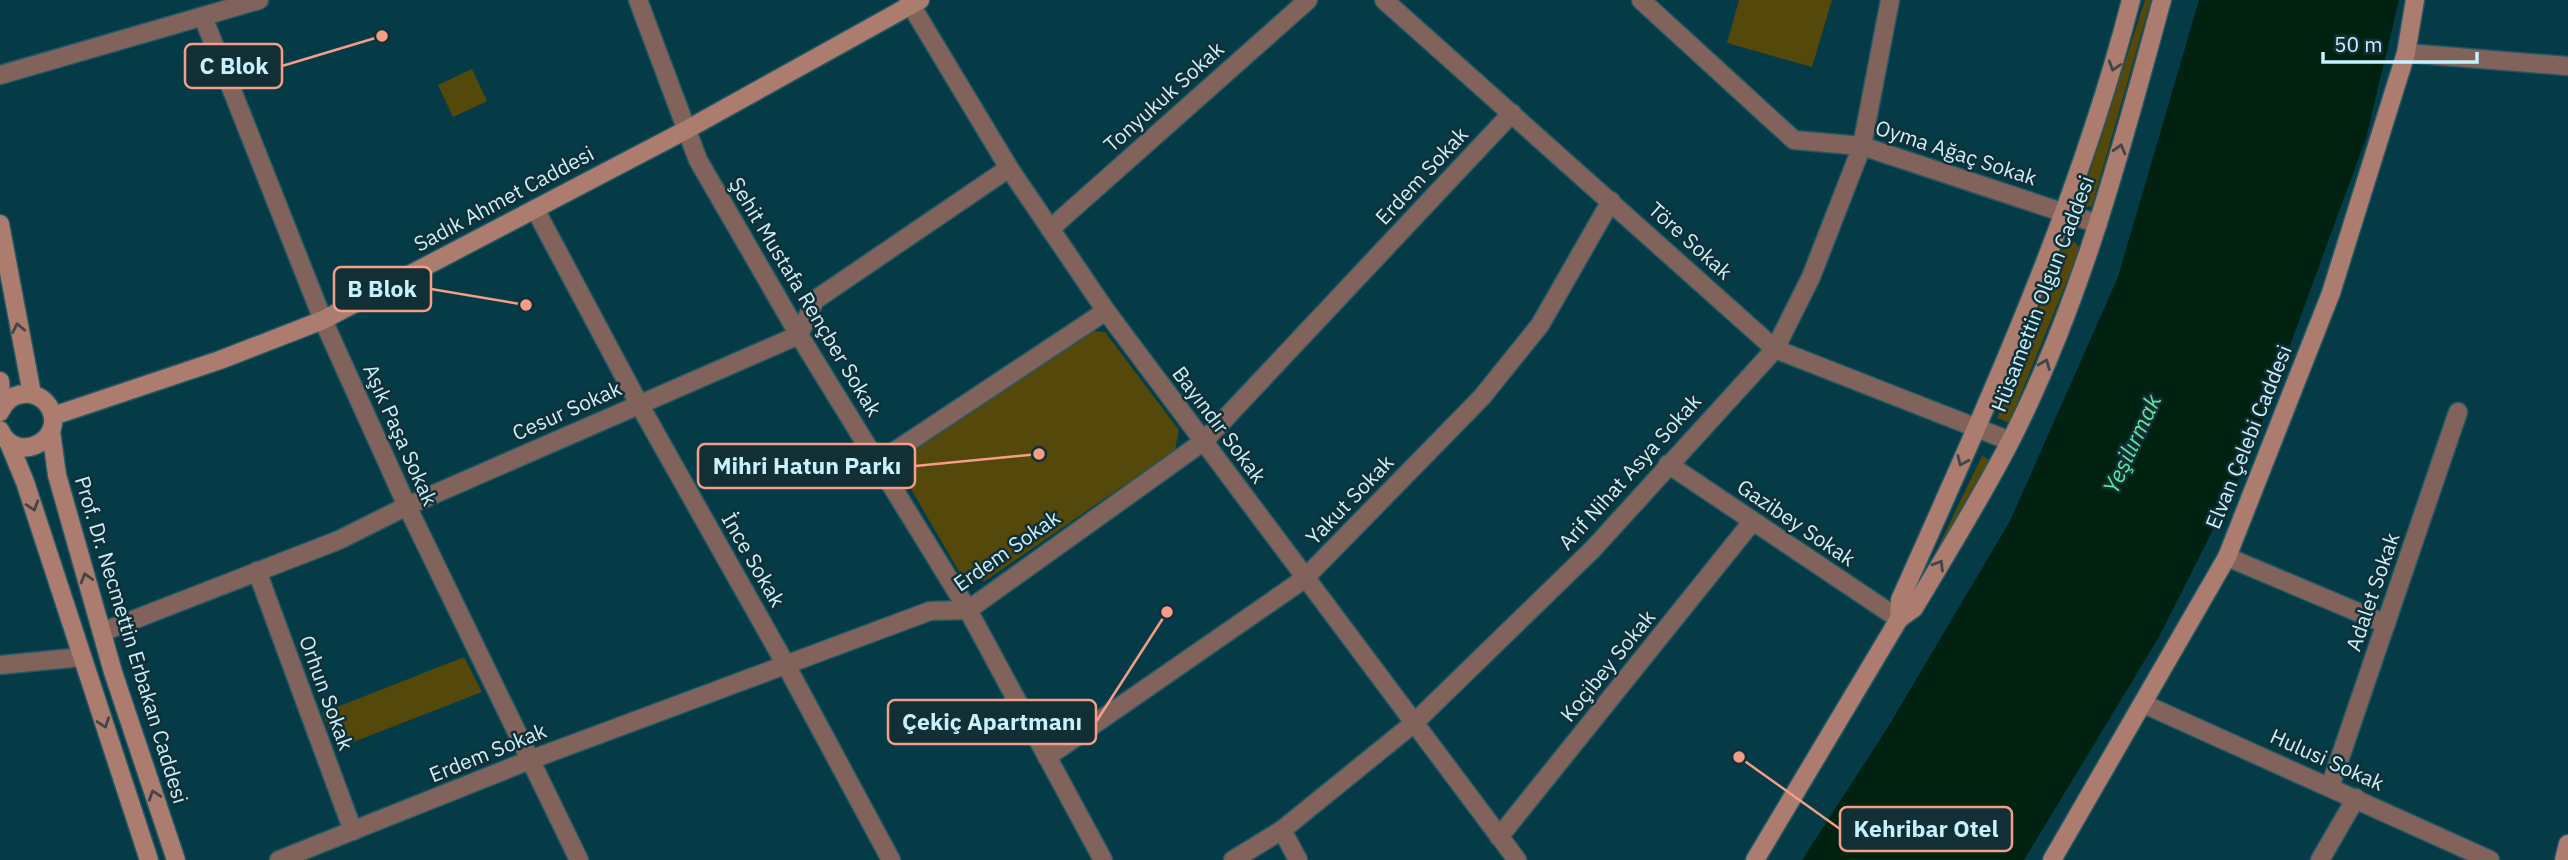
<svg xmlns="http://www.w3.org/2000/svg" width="2568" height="860" font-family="'IBM Plex Sans',sans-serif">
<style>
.green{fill:#55480b}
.water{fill:#022211}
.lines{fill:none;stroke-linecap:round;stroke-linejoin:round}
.street-casing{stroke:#245863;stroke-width:21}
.secondary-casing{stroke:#245863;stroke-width:21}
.street{stroke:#81635b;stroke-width:18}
.secondary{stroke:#ac7c6f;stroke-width:18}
.oneway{stroke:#404647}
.labels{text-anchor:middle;stroke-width:5;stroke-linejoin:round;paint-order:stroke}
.street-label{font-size:21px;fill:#c7f1fc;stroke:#122f36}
.water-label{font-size:23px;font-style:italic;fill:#60e59b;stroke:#122f36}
.leader{fill:none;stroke:#f49e87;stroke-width:2.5}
.callout-dot{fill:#f49e87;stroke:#122f36;stroke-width:2.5}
.callout{fill:#122f36;stroke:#f49e87;stroke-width:2.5}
.callout-label{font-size:23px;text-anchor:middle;font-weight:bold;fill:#c7f1fc}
</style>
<rect width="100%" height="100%" fill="#053b46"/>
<g class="green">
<path d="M1739 0H1832L1812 67 1727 43Z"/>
<path d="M2145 0H2151L2092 206 2084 208 2080 202Z"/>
<path d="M472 69 487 101 453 117 438 85Z"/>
<path d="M2075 242 2080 249 2009 423 1997 418 2064 243Z"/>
<path d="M1091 331 1105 332 1179 430 1175 450 985 581 964 580 904 477 903 458Z"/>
<path d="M1982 456 1992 461 1915 595Z"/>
<path d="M464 657 482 692 338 748 322 713Z"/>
</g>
<path class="water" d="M2199 0H2399L2366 138 2248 460 2159 637 2024 860H1802L1888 727 2010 521 2118 277Z"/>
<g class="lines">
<defs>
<g id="street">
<path d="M638 0 698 160 799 335 968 610 1103 860"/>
<path d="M908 0 1009 168 1106 311 1517 860"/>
<path d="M1384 0 1775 349 2010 441"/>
<path d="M1641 0 1794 140 1862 146 2098 224"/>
<path d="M203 17 323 320 407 506 579 860"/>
<path d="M2406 53 2568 66"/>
<path d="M0 75 259 0"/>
<path d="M535 209 639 404 786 665 891 860"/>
<path d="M1050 229 1308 0"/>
<path d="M877 463 1106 311"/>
<path d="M1668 464 1899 619"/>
<path d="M2227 557 2386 624"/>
<path d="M257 571 353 831"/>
<path d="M102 632 339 540 407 506 799 335 815 300 1009 168"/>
<path d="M0 665 82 657"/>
<path d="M2144 704 2490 860"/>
<path d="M1047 757 1304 579 1482 397 1540 325 1611 201"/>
<path d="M2330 787 2458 412"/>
<path d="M1282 830 1298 860"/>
<path d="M1499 837 1752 522"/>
<path d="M279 860 530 760 930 611 968 610 1204 441 1512 113"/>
<path d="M1233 860 1282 830 1414 723 1593 549 1775 349 1811 277 1862 146 1890 0"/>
<path d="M2320 860 2356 798"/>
</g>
<g id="secondary">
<path d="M0 224 32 394"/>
<path d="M0 381 2 407"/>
<path d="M0 412C5 401 13 394 25 394 34 393 43 398 48 405 70 438 16 467 0 430"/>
<path d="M53 416 220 360 323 320 686 130 920 0"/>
<path d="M51 431 57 475 113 672 176 860"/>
<path d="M9 443 25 482 149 860"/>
<path d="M1899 619 1900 600C1987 405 2078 207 2131 0"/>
<path d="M1755 860 1899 619 1914 608C1947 553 1981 498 2010 442 2081 303 2121 150 2162 0"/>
<path d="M2052 860 2227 557 2331 293 2406 53 2415 0"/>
<path d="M2564 860 2568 844"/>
</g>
</defs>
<use href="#street" class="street-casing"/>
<use href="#secondary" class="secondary-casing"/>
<use href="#street" class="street"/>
<use href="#secondary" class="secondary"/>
</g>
<defs><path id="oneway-chevron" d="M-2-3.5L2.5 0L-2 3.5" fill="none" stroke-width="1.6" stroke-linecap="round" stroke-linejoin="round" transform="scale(1.75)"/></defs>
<g class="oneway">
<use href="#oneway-chevron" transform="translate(2114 66) rotate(107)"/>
<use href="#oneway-chevron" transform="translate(2120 149) rotate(-74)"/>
<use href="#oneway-chevron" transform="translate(18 328) rotate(-101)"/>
<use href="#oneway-chevron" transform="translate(2045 364) rotate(-68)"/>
<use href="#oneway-chevron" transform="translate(1962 461) rotate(114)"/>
<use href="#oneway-chevron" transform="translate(33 506) rotate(72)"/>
<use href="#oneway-chevron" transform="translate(1939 565) rotate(-59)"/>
<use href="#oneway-chevron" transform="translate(86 578) rotate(-106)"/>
<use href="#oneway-chevron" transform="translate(104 723) rotate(72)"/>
<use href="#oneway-chevron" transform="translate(154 795) rotate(-108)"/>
</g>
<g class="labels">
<g class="street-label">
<text transform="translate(1164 97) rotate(-42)" y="7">Tonyukuk Sokak</text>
<text transform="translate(1956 153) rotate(18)" y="7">Oyma Ağaç Sokak</text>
<text transform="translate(1422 176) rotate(-47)" y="7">Erdem Sokak</text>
<text transform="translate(504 199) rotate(-28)" y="7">Sadık Ahmet Caddesi</text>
<text transform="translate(1690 241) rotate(42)" y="7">Töre Sokak</text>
<text transform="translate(2043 294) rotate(-69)" y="7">Hüsamettin Olgun Caddesi</text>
<text transform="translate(805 297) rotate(59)" y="7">Şehit Mustafa Rençber Sokak</text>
<text transform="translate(567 411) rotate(-24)" y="7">Cesur Sokak</text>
<text transform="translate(1219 425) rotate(53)" y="7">Bayındır Sokak</text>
<text transform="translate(400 435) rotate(66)" y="7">Aşık Paşa Sokak</text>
<text transform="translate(2249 437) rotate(-68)" y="7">Elvan Çelebi Caddesi</text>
<text transform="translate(1630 472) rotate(-48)" y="7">Arif Nihat Asya Sokak</text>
<text transform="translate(1350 500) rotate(-46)" y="7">Yakut Sokak</text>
<text transform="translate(1796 523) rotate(34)" y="7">Gazibey Sokak</text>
<text transform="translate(1007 551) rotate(-35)" y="7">Erdem Sokak</text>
<text transform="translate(753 560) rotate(60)" y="7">İnce Sokak</text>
<text transform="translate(2373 592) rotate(-71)" y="7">Adalet Sokak</text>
<text transform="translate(131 640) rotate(73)" y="7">Prof. Dr. Necmettin Erbakan Caddesi</text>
<text transform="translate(1608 666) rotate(-51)" y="7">Koçibey Sokak</text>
<text transform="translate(326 693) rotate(70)" y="7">Orhun Sokak</text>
<text transform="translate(488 753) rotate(-22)" y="7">Erdem Sokak</text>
<text transform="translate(2327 760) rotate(24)" y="7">Hulusi Sokak</text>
</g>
<g class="water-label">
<text transform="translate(2132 444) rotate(-65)" y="8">Yeşilırmak</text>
</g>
</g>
<path class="leader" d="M382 36L282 66M526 305L431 289M1039 454L915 466M1167 612L1096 722M1739 757L1840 829"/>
<g class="callout-dot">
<circle cx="382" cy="36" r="7"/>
<circle cx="526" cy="305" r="7"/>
<circle cx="1039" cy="454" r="7"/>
<circle cx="1167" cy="612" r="7"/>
<circle cx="1739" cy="757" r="7"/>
</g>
<g class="callout">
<rect x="185" y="44" width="97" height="44" rx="7"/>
<rect x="334" y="267" width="97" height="44" rx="7"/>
<rect x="698" y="444" width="217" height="44" rx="7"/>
<rect x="888" y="700" width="208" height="44" rx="7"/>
<rect x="1840" y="807" width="172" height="44" rx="7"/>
</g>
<g class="callout-label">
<text x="234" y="74">C Blok</text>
<text x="382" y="297">B Blok</text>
<text x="807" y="474">Mihri Hatun Parkı</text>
<text x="992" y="730">Çekiç Apartmanı</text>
<text x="1926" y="837">Kehribar Otel</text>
</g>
<path d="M2323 52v10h154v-10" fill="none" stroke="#c7f1fc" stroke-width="3.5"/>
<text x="2334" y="52" font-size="21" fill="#c7f1fc" stroke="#122f36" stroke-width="5" paint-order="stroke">50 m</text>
</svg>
